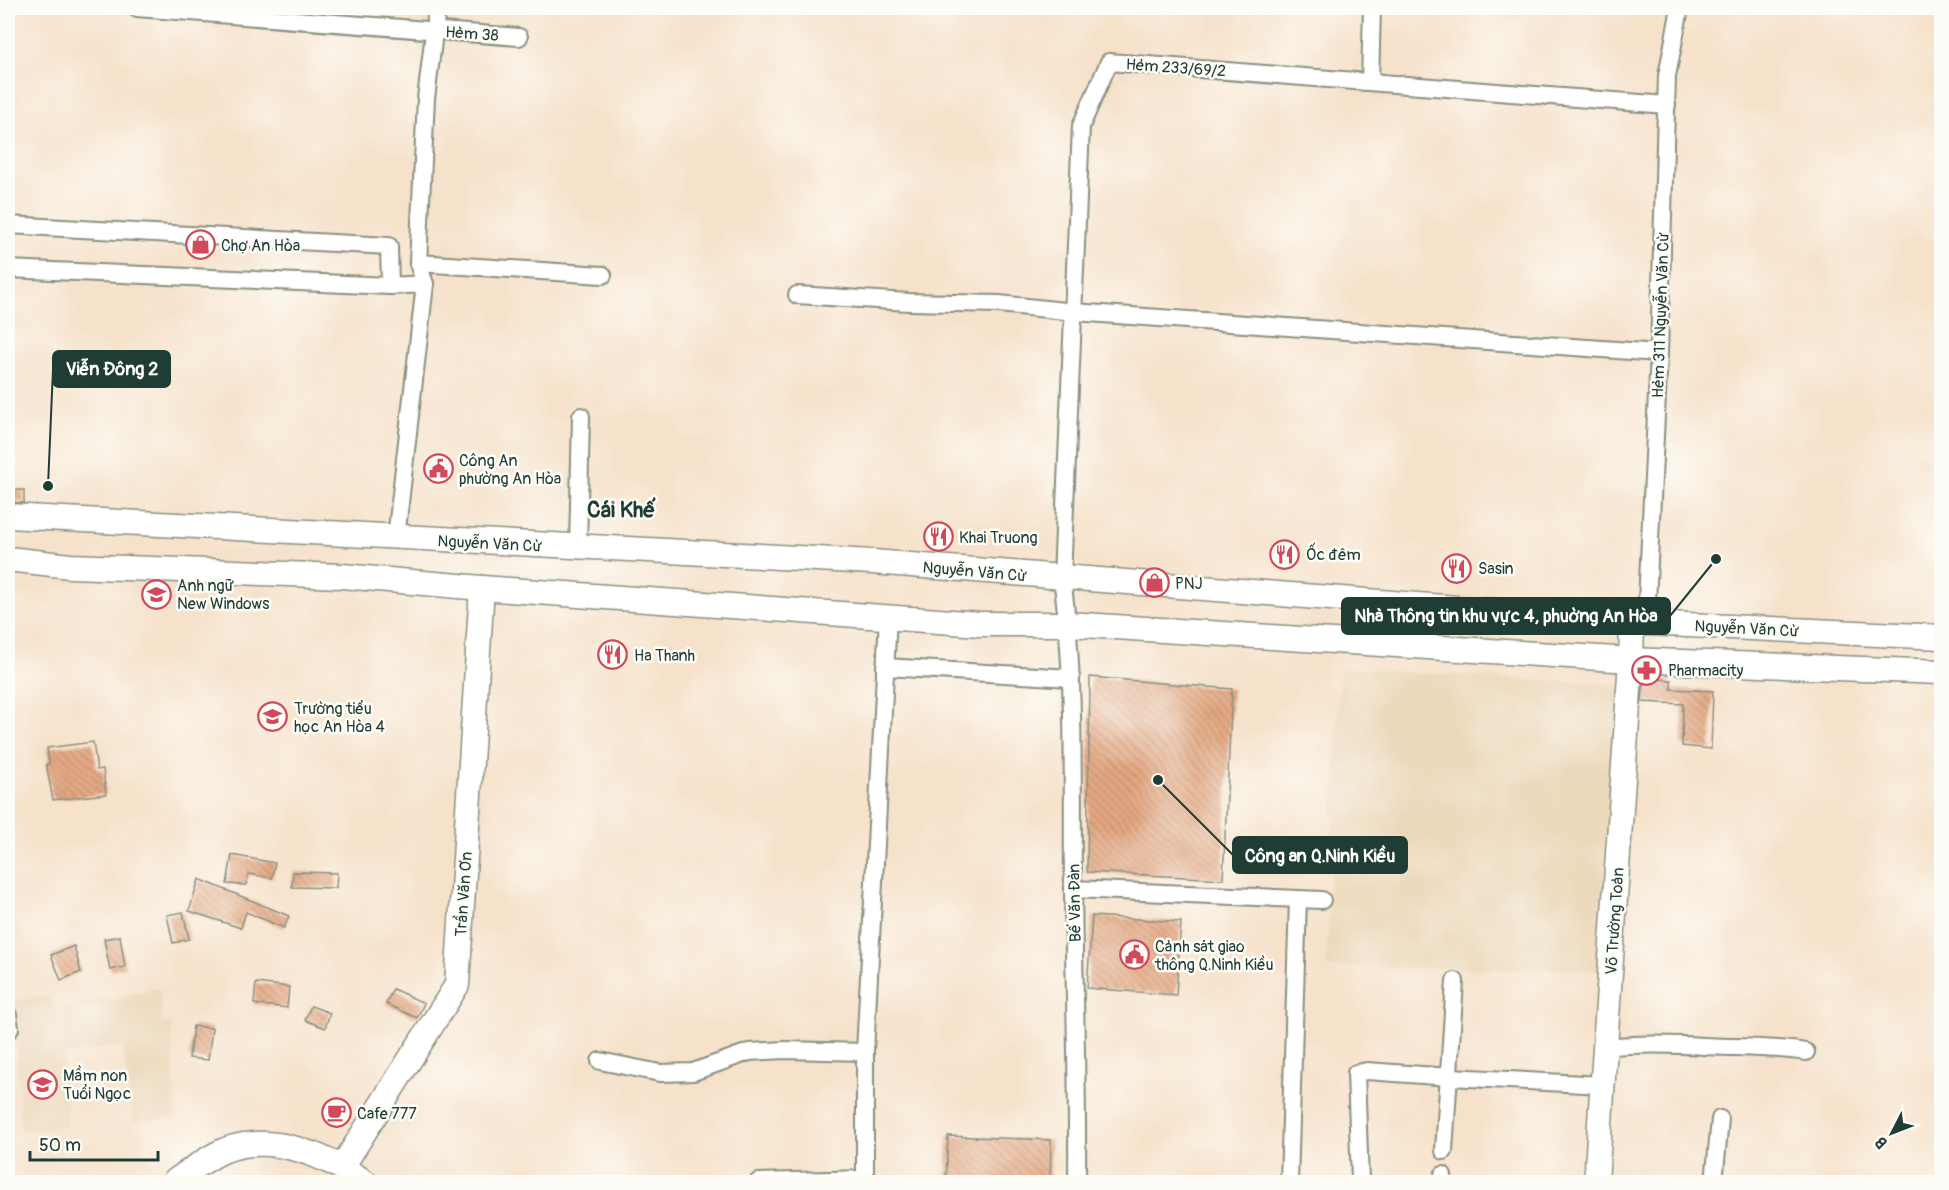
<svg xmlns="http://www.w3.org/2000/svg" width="1949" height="1190" font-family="Pangolin,sans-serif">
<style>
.built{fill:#ecd8ba}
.building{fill:url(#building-back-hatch)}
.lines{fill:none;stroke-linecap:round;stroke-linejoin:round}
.street-casing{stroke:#8a9080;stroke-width:20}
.secondary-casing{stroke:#8a9080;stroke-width:27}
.street{stroke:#fff;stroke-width:16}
.secondary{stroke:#fff;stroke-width:24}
.labels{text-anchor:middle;stroke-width:5;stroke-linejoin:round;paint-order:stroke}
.street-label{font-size:16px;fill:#1f3d34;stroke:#fdfcf7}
.poi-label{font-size:16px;fill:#1f3d34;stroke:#fdfcf7;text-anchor:start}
.district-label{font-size:22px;font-weight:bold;fill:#1f3d34;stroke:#fdfcf7}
.leader{fill:none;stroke:#1f3d34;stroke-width:2}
.callout-dot{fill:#1f3d34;stroke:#fdfcf7;stroke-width:2}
.callout{fill:#1f3d34;stroke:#1f3d34;stroke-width:2}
.callout-label{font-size:18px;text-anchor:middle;font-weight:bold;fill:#fff}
</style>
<defs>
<pattern id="building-back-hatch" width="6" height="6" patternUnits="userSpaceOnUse" patternTransform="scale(1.5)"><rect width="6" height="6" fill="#e5a882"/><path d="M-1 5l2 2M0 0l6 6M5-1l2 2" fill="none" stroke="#b98a6b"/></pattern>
</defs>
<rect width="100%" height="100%" fill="#fdfcf7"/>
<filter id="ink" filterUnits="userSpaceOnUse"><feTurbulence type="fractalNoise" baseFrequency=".0167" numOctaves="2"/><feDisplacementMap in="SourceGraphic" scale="12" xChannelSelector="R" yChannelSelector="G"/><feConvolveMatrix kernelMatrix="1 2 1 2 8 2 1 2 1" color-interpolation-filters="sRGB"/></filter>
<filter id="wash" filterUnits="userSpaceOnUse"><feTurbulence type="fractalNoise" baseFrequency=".008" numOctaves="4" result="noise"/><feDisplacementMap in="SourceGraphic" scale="24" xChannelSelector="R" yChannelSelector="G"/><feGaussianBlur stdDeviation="1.35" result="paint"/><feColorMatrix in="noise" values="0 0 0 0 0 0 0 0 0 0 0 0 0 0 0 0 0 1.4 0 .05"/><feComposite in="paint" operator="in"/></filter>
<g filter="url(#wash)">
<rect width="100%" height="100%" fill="#f6e2cb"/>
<g class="built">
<path d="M1340 668 1620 685 1598 970 1326 967Z"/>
<path d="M159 988 163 1023 171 1021 176 1114 169 1118 133 1122 122 1046 64 1055 68 1125 21 1133 13 1001 49 995 54 1009Z"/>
</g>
<g id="blocks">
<g class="building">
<path d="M8 490H24V503L8 502Z"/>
<path d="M1090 677 1232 689 1223 879 1087 872Z"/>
<path d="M1644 678 1671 680V689L1713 691 1711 749 1682 746 1683 704 1642 702Z"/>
<path d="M93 742 97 770 103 769 106 794 53 800 46 764H49L47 748Z"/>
<path d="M232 855 275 863 272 878 249 874 246 885 227 884Z"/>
<path d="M293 872 337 873 336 888 292 887Z"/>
<path d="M199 879 289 916 284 928 246 912 241 928 189 911Z"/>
<path d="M183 912 189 939 173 943 167 915Z"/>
<path d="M1092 916 1181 922 1176 995 1087 988Z"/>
<path d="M120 936 125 967 110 970 104 939Z"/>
<path d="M74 946 81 972 61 980 51 955Z"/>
<path d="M256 983 289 987 287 1008 254 1004Z"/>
<path d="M393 989 424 1003 417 1018 386 1004Z"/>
<path d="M311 1006 330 1013 325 1028 305 1020Z"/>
<path d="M193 1026 212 1028 208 1060 189 1058Z"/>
<path d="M948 1136 1051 1140 1050 1182H946Z"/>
</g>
</g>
</g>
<g filter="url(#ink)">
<use href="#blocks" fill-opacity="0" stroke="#8a9080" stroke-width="1.5"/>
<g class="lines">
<defs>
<g id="street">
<path d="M137 8 519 37"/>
<path d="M1370 82 1372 8"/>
<path d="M8 225 389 246 390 286"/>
<path d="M418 263 603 275"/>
<path d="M8 269 390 286 425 284 396 538"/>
<path d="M425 284 418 263 426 99 437 8"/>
<path d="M797 295 909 302 999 304 1074 312 1659 353"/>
<path d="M578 547 581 416"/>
<path d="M1646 623 1659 353 1667 76 1680 8"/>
<path d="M885 667 1071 678"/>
<path d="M1073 889 1322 900"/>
<path d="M8 1015 10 1029"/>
<path d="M1606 1047C1649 1042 1693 1046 1736 1047 1760 1048 1783 1048 1806 1052"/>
<path d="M600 1061 660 1073 693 1072 749 1052 785 1050 865 1052"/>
<path d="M1444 1151 1455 981"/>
<path d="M1360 1181 1356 1073 1367 1071 1450 1077 1603 1085"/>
<path d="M758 1182 865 1179"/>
<path d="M865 1182V1052L888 617"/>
<path d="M1077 1182C1078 1084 1074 985 1073 887 1072 784 1076 680 1062 578L1081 126 1109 62 1667 105"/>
<path d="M1289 1182 1298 900"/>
<path d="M1442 1182 1443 1175"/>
<path d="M1714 1182 1720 1119"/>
</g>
<g id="secondary">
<path d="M8 516 873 562 1646 623 1942 637"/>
<path d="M8 559 70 566 342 576 482 588 980 624H1068L1631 660 1942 672"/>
<path d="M342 1167 457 985 482 588"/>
<path d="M174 1182C190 1171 206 1158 225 1150 272 1132 327 1156 365 1182"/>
<path d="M1596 1182 1631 660 1632 622"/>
</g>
</defs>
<use href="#street" class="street-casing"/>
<use href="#secondary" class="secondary-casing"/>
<use href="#street" class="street"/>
<use href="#secondary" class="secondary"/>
</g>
</g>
<defs>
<symbol id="shop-ring" viewBox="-11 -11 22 22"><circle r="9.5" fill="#fdfcf7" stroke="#d1495b" stroke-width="1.5"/><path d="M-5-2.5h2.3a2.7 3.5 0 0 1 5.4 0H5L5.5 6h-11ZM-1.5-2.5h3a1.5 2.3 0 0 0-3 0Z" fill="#d1495b"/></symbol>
<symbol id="civic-ring" viewBox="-11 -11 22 22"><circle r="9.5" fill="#fdfcf7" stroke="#d1495b" stroke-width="1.5"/><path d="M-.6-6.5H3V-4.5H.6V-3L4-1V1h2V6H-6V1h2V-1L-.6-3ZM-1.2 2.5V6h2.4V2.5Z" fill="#d1495b"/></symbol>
<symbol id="restaurant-ring" viewBox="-11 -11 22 22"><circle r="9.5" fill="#fdfcf7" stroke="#d1495b" stroke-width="1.5"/><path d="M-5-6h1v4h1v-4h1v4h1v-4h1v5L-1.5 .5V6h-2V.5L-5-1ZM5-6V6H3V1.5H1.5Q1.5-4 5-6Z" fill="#d1495b"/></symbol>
<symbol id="school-ring" viewBox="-11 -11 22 22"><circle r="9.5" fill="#fdfcf7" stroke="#d1495b" stroke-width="1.5"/><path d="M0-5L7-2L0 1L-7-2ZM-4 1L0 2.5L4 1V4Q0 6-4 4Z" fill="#d1495b"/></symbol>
<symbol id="pharmacy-ring" viewBox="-11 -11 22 22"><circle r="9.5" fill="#fdfcf7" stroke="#d1495b" stroke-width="1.5"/><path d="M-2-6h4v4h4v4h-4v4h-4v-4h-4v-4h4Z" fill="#d1495b"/></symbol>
<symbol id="cafe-ring" viewBox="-11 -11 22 22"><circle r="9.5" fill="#fdfcf7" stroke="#d1495b" stroke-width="1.5"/><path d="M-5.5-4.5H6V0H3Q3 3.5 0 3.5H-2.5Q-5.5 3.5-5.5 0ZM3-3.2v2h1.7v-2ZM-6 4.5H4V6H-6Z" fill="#d1495b"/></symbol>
</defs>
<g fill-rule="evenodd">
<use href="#shop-ring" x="184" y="228" width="33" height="33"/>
<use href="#civic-ring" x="422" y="452" width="33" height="33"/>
<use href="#restaurant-ring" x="922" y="520" width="33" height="33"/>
<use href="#restaurant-ring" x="1268" y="538" width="33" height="33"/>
<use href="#restaurant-ring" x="1440" y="552" width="33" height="33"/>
<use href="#shop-ring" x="1138" y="566" width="33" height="33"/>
<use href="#school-ring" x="140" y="578" width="33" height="33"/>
<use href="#restaurant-ring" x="596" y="638" width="33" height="33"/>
<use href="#pharmacy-ring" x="1630" y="654" width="33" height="33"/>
<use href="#school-ring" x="256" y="700" width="33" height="33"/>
<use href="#civic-ring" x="1118" y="938" width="33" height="33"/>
<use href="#school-ring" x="26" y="1068" width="33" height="33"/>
<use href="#cafe-ring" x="320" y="1096" width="33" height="33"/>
</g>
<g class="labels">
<g class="street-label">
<text transform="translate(472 33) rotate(4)" y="6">Hèm 38</text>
<text transform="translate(1176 67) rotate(4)" y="6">Hẻm 233/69/2</text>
<text transform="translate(1660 315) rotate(-88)" y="6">Hẻm 311 Nguyễn Văn Cừ</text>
<text transform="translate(490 543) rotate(3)" y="6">Nguyễn Văn Cừ</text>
<text transform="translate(975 571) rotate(5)" y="6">Nguyễn Văn Cừ</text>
<text transform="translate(1747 628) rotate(3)" y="6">Nguyễn Văn Cừ</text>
<text transform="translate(463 894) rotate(-86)" y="6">Trần Văn Ơn</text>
<text transform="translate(1074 903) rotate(-91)" y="6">Bế Văn Đàn</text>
<text transform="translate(1614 921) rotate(-86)" y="6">Võ Trường Toản</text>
</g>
<g class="poi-label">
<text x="221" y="251">Chợ An Hòa</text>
<text x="459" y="466">Công An<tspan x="459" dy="18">phường An Hòa</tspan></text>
<text x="959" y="543">Khai Truong</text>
<text x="1306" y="560">Ốc đêm</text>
<text x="1478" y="574">Sasin</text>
<text x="1175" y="589">PNJ</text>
<text x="177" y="591">Anh ngữ<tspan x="177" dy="18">New Windows</tspan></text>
<text x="634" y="661">Ha Thanh</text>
<text x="1668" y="676">Pharmacity</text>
<text x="294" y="714">Trường tiểu<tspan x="294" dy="18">học An Hòa 4</tspan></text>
<text x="1155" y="952">Cảnh sát giao<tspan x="1155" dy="18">thông Q.Ninh Kiều</tspan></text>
<text x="63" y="1081">Mầm non<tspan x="63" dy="18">Tuổi Ngọc</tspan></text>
<text x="357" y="1119">Cafe 777</text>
</g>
<g class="district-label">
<text x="621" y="517">Cái Khế</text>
</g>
</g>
<path class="leader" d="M48 486L53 369M1716 559L1670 616M1158 780L1233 855"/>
<g class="callout-dot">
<circle cx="48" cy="486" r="6"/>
<circle cx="1716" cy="559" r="6"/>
<circle cx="1158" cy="780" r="6"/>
</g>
<g class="callout">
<rect x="53" y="351" width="117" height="36" rx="6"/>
<rect x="1342" y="598" width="328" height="36" rx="6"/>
<rect x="1233" y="837" width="174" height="36" rx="6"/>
</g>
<g class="callout-label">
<text x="112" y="375">Viễn Đông 2</text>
<text x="1506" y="622">Nhà Thông tin khu vực 4, phuờng An Hòa</text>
<text x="1320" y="862">Công an Q.Ninh Kiều</text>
</g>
<rect width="1949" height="1190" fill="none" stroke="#fdfcf7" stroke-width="30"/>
<g transform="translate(1892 1133) rotate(228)" stroke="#fdfcf7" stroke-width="4.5" paint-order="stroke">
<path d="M0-4.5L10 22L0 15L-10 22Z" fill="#1f3d34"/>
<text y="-9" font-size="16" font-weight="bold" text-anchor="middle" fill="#1f3d34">B</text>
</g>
<path d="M30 1151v9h128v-9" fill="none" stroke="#1f3d34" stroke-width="3"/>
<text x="39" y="1151" font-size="18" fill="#1f3d34" stroke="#fdfcf7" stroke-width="4.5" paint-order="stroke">50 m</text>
</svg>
